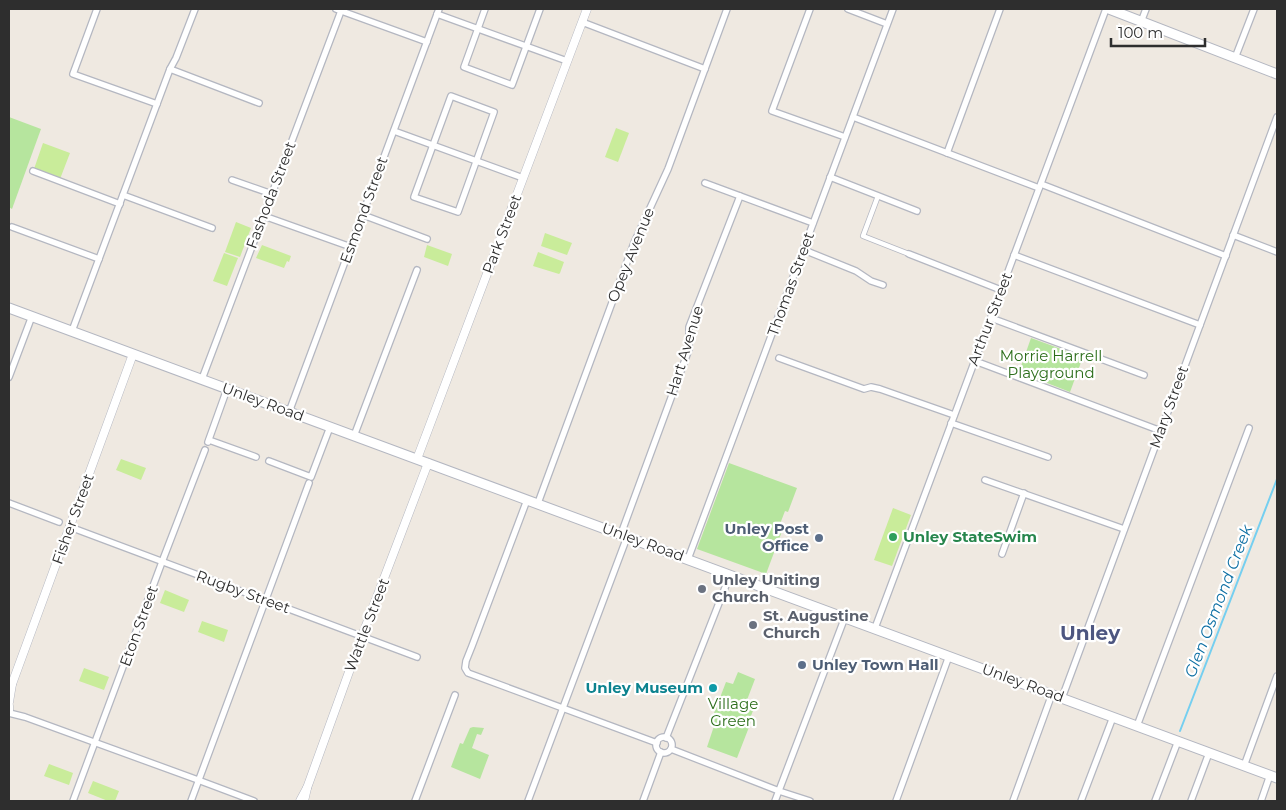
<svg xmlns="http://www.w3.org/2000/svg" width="1286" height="810" font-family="Montserrat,sans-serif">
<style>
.green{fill:#b6e59e}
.pitch{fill:#c9ec9a}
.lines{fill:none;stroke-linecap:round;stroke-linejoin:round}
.stream{stroke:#75cff0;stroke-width:2}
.pedestrian-casing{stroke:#b4b7c1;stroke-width:6}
.minor-casing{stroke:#b4b7c1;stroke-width:8}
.tertiary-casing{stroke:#b4b7c1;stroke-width:9}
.secondary-casing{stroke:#b4b7c1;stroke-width:11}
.pedestrian{stroke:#fff;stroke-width:4.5}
.minor{stroke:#fff;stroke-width:5.5}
.tertiary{stroke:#fff;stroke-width:8}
.secondary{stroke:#fff;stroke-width:9}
.leisure-dot{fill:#2e9e5b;stroke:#fff;stroke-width:2}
.service-dot{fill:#5c6f8a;stroke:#fff;stroke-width:2}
.worship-dot{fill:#6b7280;stroke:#fff;stroke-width:2}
.culture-dot{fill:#0f9aa8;stroke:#fff;stroke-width:2}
.labels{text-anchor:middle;stroke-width:4.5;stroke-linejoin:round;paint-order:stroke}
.street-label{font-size:15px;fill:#2e2e2e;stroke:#fff}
.park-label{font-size:15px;fill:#2c6e1b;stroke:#fff}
.service-label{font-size:15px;font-weight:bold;fill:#4e5e75;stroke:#fff;text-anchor:end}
.leisure-label{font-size:15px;font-weight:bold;fill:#27864d;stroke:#fff;text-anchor:start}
.worship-label{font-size:15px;font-weight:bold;fill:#5b616d;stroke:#fff;text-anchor:start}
.culture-label{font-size:15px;font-weight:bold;fill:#0d838f;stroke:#fff;text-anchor:end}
.water-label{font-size:16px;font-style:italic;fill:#0d6fa3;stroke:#fff}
.district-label{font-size:20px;font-weight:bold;fill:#4d5680;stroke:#fff}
</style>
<rect width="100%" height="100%" fill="#efe9e1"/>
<g class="green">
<path d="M9 117 41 129 12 209 9 207Z"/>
<path d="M1031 338 1083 357 1070 392 1019 372Z"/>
<path d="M729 463 797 488 788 512 785 511 780 524 784 526 766 574 697 549Z"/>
<path d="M738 672 755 679 747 700 756 703 749 721 751 722 737 758 707 747 715 723 711 721 726 682 733 684Z"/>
<path d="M473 727 484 728 481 735 477 734 472 748 489 755 480 779 451 767 460 743 463 744 470 728Z"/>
</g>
<g class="pitch">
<path d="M616 128 629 133 618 162 605 157Z"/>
<path d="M43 143 70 153 60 179 34 169Z"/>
<path d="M236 222 251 228 240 257 225 252Z"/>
<path d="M545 233 572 243 567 255 541 246Z"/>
<path d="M262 245 291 256 289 262 287 261 284 268 256 258Z"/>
<path d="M427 245 452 254 448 266 424 257Z"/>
<path d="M538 252 564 262 560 273 559 274 533 266Z"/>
<path d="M224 253 238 258 227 286 213 281Z"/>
<path d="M121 459 146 468 141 480 116 470Z"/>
<path d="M893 508 911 515 892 566 874 560Z"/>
<path d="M165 590 189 600 184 612 160 603Z"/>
<path d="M202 621 228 630 224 642 198 632Z"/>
<path d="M84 668 109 677 104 690 79 681Z"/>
<path d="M49 764 73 773 69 785 44 776Z"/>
<path d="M93 781 119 791 115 801H108L88 793Z"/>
</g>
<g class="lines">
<path class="stream" d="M1180 731 1277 479"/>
<defs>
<path id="pedestrian" d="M878 196 863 236 909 254"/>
<g id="minor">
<path d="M97 9 73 74 157 104"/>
<path d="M336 9 427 42"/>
<path d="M485 9 464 67 512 85 540 9"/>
<path d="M810 9 772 111 845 137"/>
<path d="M848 9 887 24"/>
<path d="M437 14 567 61"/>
<path d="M582 22 705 69"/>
<path d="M1141 22 1146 9"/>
<path d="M1235 58 1254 9"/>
<path d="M170 69 259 103"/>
<path d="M451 96 494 112 458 212 414 197Z"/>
<path d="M853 117 1039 188"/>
<path d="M394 131 523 178"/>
<path d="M947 153 1000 9"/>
<path d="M33 171 120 204"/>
<path d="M830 177 917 211"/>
<path d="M232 180 272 194"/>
<path d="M705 183 813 223"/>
<path d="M1041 184 1226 256"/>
<path d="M123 195 212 228"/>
<path d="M363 215 427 239"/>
<path d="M264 216 351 247"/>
<path d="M12 227 99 259"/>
<path d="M1233 235 1277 252"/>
<path d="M804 250 856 271 871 281 883 285"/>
<path d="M909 254 1001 290"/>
<path d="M1014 255 1200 325"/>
<path d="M991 318 1144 375"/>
<path d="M72 331 170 69 176 58 195 9"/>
<path d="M779 358 864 389 871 387 880 389 954 415"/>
<path d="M975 361 1161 431"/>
<path d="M9 377 32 316"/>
<path d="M202 379 341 11"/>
<path d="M289 412 439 9"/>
<path d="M951 423 1048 457"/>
<path d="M354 436 417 270"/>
<path d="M209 440 256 457"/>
<path d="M208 442 227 389"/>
<path d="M269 461 311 477 330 427"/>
<path d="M985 480 1124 529"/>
<path d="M527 500 472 646 466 661 465 668 468 673 657 743"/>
<path d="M9 503 59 522"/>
<path d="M538 503 634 243 668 169 727 9"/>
<path d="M70 527 417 657"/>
<path d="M621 534 689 349V327L740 196"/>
<path d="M1002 554 1024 493"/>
<path d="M688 559 893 9"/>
<path d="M875 628 1106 9"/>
<path d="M1062 698 1277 117"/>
<path d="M9 713 25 717 198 780 254 801"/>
<path d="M1137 726 1249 428"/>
<circle cx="664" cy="745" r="8"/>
<path d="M666 738 730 575"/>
<path d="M671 749 779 791 810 801"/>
<path d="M1244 766 1277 676"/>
<path d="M73 801 162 562 205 450"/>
<path d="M191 801 309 483"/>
<path d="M415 801 455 695"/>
<path d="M528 801 627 537"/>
<path d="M643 801 661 752"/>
<path d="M775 801 845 617"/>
<path d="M896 801 949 656"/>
<path d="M1013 801 1052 694"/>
<path d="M1081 801 1113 717"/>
<path d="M1155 801 1178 741"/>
<path d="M1191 801 1209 753"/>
<path d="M1261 801 1270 775"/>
</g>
<g id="tertiary">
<path d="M417 459 587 9"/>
<path d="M12 684 133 354"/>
<path d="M9 691 12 684 9 702"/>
<path d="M9 706V712"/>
<path d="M307 788 362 636 428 463"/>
<path d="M300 801 307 788 304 801"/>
</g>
<g id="secondary">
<path d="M1109 9 1277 74"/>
<path d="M9 308 1277 778"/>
</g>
</defs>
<use href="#pedestrian" class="pedestrian-casing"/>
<use href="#minor" class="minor-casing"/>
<use href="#tertiary" class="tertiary-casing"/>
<use href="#secondary" class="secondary-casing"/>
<use href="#pedestrian" class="pedestrian"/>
<use href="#minor" class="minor"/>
<use href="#tertiary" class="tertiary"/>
<use href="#secondary" class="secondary"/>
</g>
<circle class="leisure-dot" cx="893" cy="537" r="5"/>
<g class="service-dot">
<circle cx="819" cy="538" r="5"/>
<circle cx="802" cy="665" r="5"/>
</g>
<g class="worship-dot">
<circle cx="702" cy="589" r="5"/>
<circle cx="753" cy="625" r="5"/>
</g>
<circle class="culture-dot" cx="713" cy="688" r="5"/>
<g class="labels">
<g class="street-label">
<text transform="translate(271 195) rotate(-69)" y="5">Fashoda Street</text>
<text transform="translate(364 210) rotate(-70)" y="5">Esmond Street</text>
<text transform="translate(502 234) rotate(-69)" y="5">Park Street</text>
<text transform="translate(631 255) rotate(-68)" y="5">Opey Avenue</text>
<text transform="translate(791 284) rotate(-70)" y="5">Thomas Street</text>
<text transform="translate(990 319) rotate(-69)" y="5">Arthur Street</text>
<text transform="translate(685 351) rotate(-73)" y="5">Hart Avenue</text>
<text transform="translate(263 402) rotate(20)" y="5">Unley Road</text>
<text transform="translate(1169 407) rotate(-70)" y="5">Mary Street</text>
<text transform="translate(73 519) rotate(-70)" y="5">Fisher Street</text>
<text transform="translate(643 542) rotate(20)" y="5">Unley Road</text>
<text transform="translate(243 592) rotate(20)" y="5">Rugby Street</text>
<text transform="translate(367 625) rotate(-69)" y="5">Wattle Street</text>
<text transform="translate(139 626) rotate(-70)" y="5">Eton Street</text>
<text transform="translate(1023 683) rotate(20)" y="5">Unley Road</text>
</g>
<g class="park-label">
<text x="1051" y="361">Morrie Harrell<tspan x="1051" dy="17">Playground</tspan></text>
<text x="733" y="709">Village<tspan x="733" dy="17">Green</tspan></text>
</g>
<g class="service-label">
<text x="809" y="534">Unley Post<tspan x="809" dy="17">Office</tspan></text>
<text x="812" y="670" text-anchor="start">Unley Town Hall</text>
</g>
<g class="leisure-label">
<text x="903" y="542">Unley StateSwim</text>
</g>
<g class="worship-label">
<text x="712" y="585">Unley Uniting<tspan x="712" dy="17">Church</tspan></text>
<text x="763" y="621">St. Augustine<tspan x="763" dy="17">Church</tspan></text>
</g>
<g class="culture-label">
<text x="703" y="693">Unley Museum</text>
</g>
<g class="water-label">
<text transform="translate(1218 601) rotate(-69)" y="6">Glen Osmond Creek</text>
</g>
<g class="district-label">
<text x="1090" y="640">Unley</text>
</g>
</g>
<rect width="1286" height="810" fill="none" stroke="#2e2e2e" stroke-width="20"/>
<path d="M1111 38v8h94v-8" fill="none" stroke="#2e2e2e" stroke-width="2.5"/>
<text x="1118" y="38" font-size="15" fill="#2e2e2e" stroke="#ffffff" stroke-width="4" paint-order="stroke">100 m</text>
</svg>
